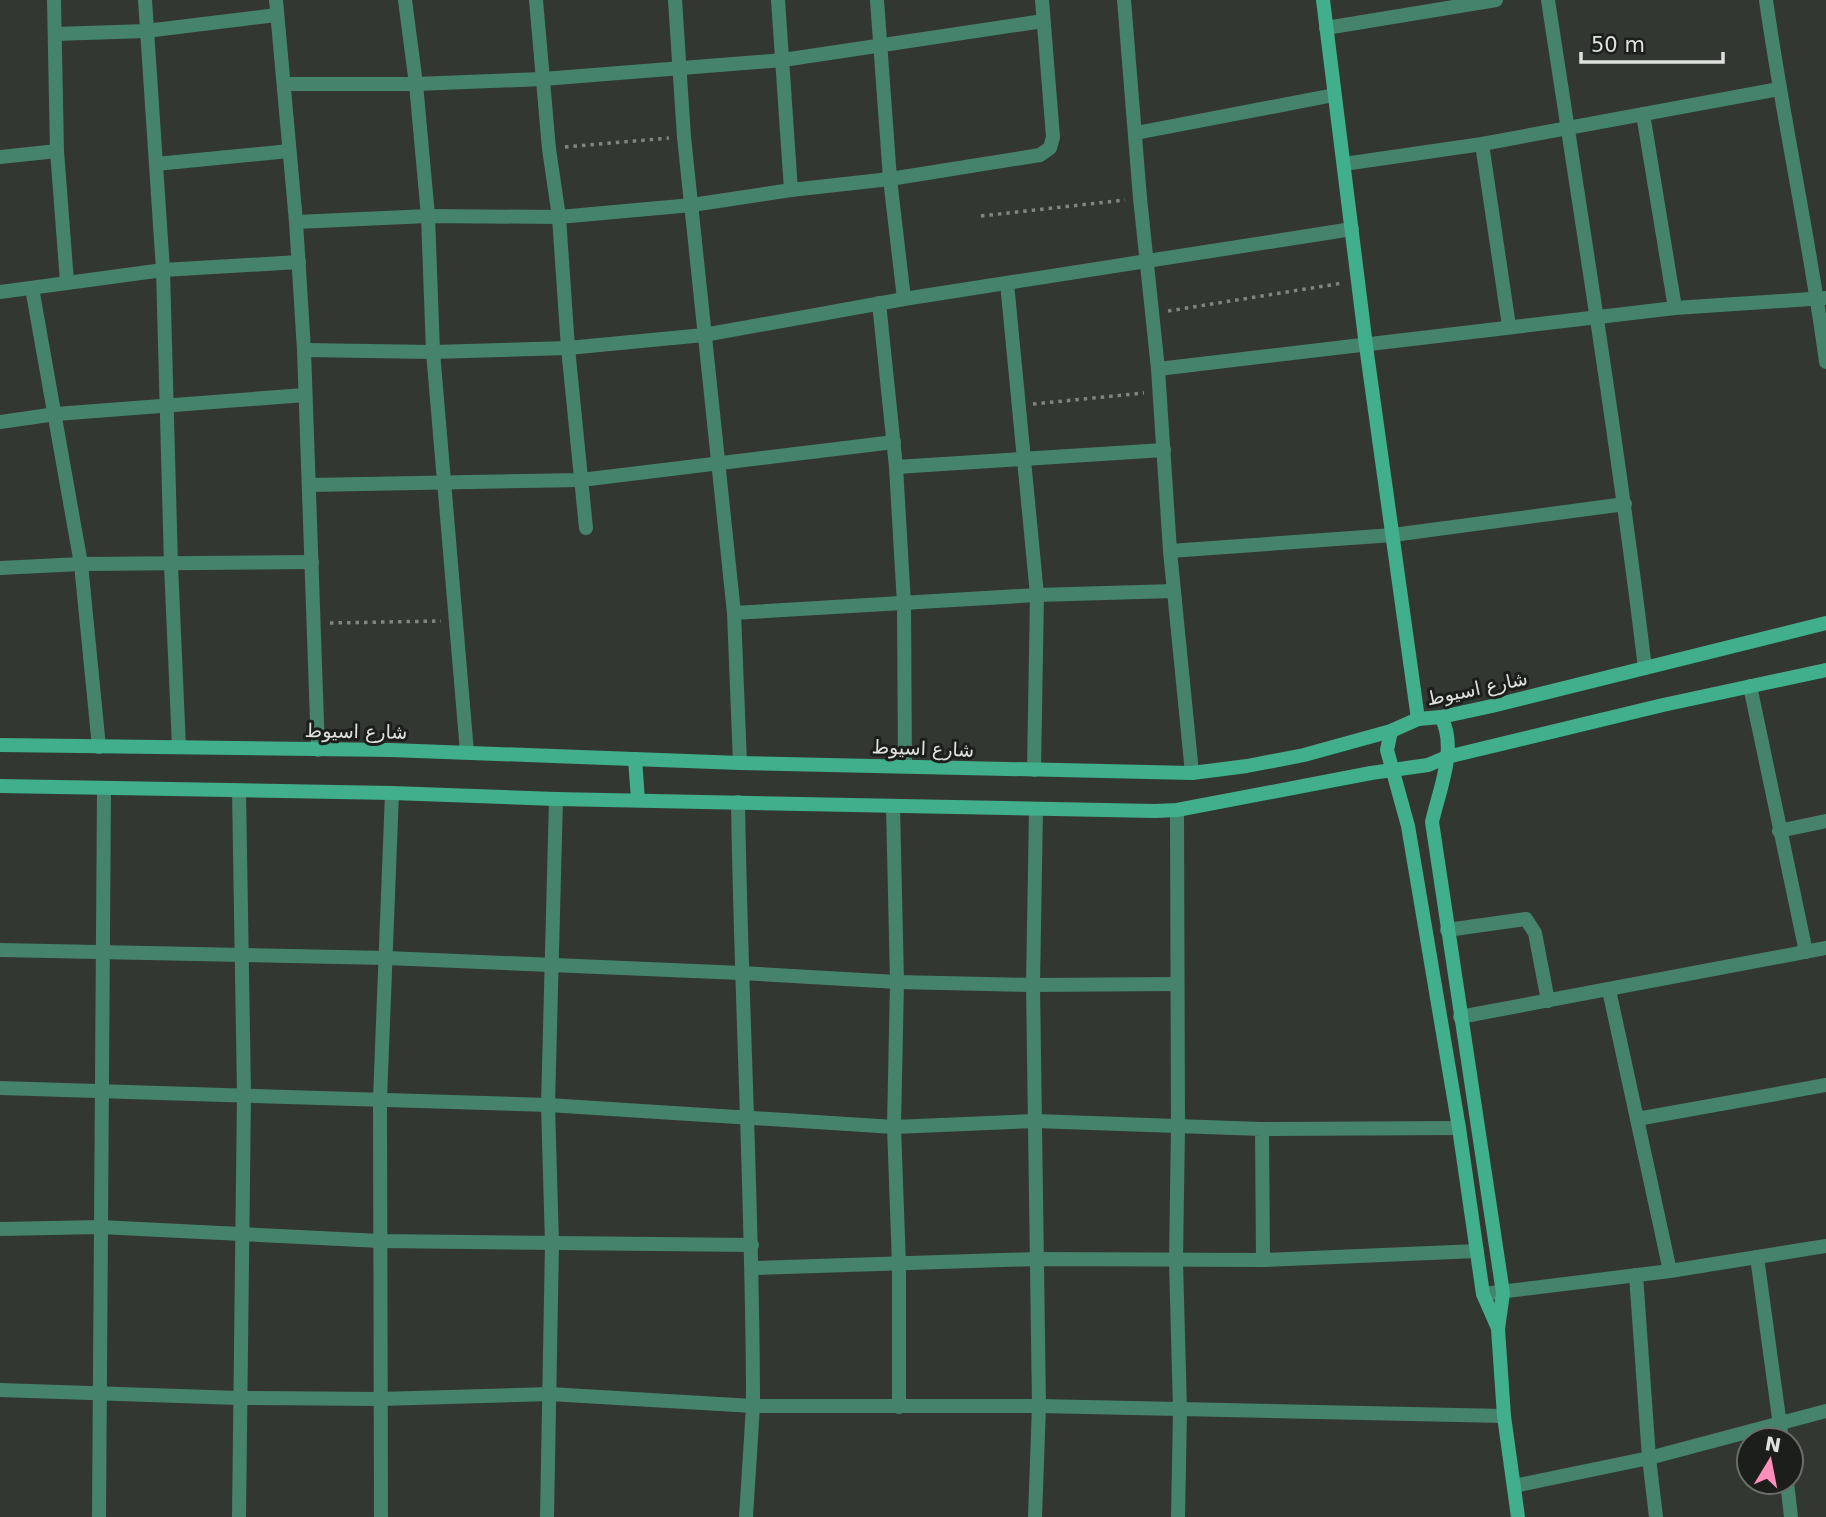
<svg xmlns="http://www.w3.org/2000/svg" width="1826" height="1517" font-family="'DejaVu Sans',Cairo,sans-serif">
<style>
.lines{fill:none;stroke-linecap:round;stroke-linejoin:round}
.path{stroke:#818580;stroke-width:3.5;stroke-dasharray:3.5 5;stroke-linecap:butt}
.street{stroke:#45836d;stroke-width:14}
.secondary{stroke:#41ae8c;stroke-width:14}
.labels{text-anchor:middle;stroke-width:6;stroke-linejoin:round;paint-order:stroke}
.street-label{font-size:19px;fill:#dee1dd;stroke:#1c1e1c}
</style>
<rect width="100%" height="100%" fill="#333732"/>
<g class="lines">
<g class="path">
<path d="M565 147 669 138"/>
<path d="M981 216 1125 200"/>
<path d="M1168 311 1343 283"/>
<path d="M1033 404 1144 393"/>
<path d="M330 623 441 621"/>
</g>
<g class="street">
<path d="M54 0 57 151 67 282"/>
<path d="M145 0 163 270 171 565 179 747"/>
<path d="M276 0 296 222 304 350 318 750"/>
<path d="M405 0 416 84 428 216 433 352 467 752"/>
<path d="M536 0 549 149 559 217 568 348 586 528"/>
<path d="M675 0 684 137 734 613 740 763"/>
<path d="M778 0 791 190"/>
<path d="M877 0 890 179 904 299"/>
<path d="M1124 0 1140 198 1158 369 1170 551 1192 773"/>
<path d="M1548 0C1582 223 1618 444 1645 668"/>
<path d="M1766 0C1783 121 1810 241 1826 362"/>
<path d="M1326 28 1496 0"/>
<path d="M55 34 146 31 277 15"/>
<path d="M284 84H416L543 79 783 60 1043 21"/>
<path d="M1643 114 1675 308"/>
<path d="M1136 133 1334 95"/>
<path d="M1482 144 1509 326"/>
<path d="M0 157 57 151"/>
<path d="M156 164 289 151"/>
<path d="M1344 164 1482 144 1779 89"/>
<path d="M296 222 428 216 559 217 692 205 791 190 890 179 1040 155 1050 148 1053 137 1042 0"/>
<path d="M1007 283 1037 595 1034 770"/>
<path d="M32 288 81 564 99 747"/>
<path d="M0 292 163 270 299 262"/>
<path d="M879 303 896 467 904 604 905 766"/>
<path d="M304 350 433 352 568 348 704 335 904 299 1352 229"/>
<path d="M1158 369 1675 308 1826 298"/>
<path d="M0 422 56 414 305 395"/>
<path d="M896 467 1164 450"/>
<path d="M309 485 581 480 894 442"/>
<path d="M1170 551 1393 535 1625 504"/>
<path d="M0 568 81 564 312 562"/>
<path d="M734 613 1037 595 1174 591"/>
<path d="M1750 686 1806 952"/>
<path d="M738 802C741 1004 753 1205 753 1406H1039L1504 1416"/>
<path d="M893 806 897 982 894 1127 899 1265V1407"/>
<path d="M1177 810 1178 1127 1176 1261 1180 1411 1178 1517"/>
<path d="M1779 831 1826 821"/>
<path d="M1447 930 1526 919 1535 933 1548 1001"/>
<path d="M0 950 387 958 741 973 897 982 1033 985 1177 984"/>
<path d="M1609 990 1670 1271"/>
<path d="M1460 1017 1826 948"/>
<path d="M0 1088 548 1105 894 1127 1035 1121 1262 1129 1263 1260"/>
<path d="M1637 1119 1826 1085"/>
<path d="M1262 1129 1459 1128"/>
<path d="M0 1229 100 1227 380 1241 752 1245"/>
<path d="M1757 1257 1782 1440"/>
<path d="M753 1268 1037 1259 1263 1260 1477 1251"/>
<path d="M1636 1275 1649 1458 1656 1517"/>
<path d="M1483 1294 1670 1271 1826 1246"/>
<path d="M0 1390 239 1398 380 1399 549 1394 753 1406 746 1517"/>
<path d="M1787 1482 1791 1517"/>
<path d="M1514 1486 1649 1458 1826 1411"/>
<path d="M99 1517 104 789"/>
<path d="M239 1517 244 1094 239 791"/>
<path d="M381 1517 380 1099 392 793"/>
<path d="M547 1517 552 1244 548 1105 556 799"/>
<path d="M1035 1517 1039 1406 1033 985 1036 809"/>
</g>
<g class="secondary">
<path d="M1323 0 1366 346 1418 719"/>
<path d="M1441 717C1458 748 1439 790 1432 822L1503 1293 1498 1329 1504 1416 1518 1517"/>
<path d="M1391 731 1387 750 1408 826 1459 1128 1483 1294 1497 1326"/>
<path d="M0 745 391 750 740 763 1192 773 1247 766 1304 755 1391 731 1418 719 1441 717 1492 706 1826 623"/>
<path d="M635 759 638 800"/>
<path d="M0 786 392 793 556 799 1155 811 1177 810 1371 773 1428 765 1447 757 1663 705 1826 670"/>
</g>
</g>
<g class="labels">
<g class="street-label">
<text transform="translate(1477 688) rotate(-12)" y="7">شارع اسيوط</text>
<text transform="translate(356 731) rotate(1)" y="7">شارع اسيوط</text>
<text transform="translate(923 748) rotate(2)" y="7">شارع اسيوط</text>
</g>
</g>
<g transform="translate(1770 1461) rotate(10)"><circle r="33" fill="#1c1e1c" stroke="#6a6c69" stroke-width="2"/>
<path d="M0-5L12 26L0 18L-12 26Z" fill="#ff8eba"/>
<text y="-10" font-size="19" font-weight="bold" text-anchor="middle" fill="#dee1dd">N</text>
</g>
<path d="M1581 52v10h142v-10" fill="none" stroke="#dee1dd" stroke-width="3.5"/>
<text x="1591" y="52" font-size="21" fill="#dee1dd" stroke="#1c1e1c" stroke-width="5" paint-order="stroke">50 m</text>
</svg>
